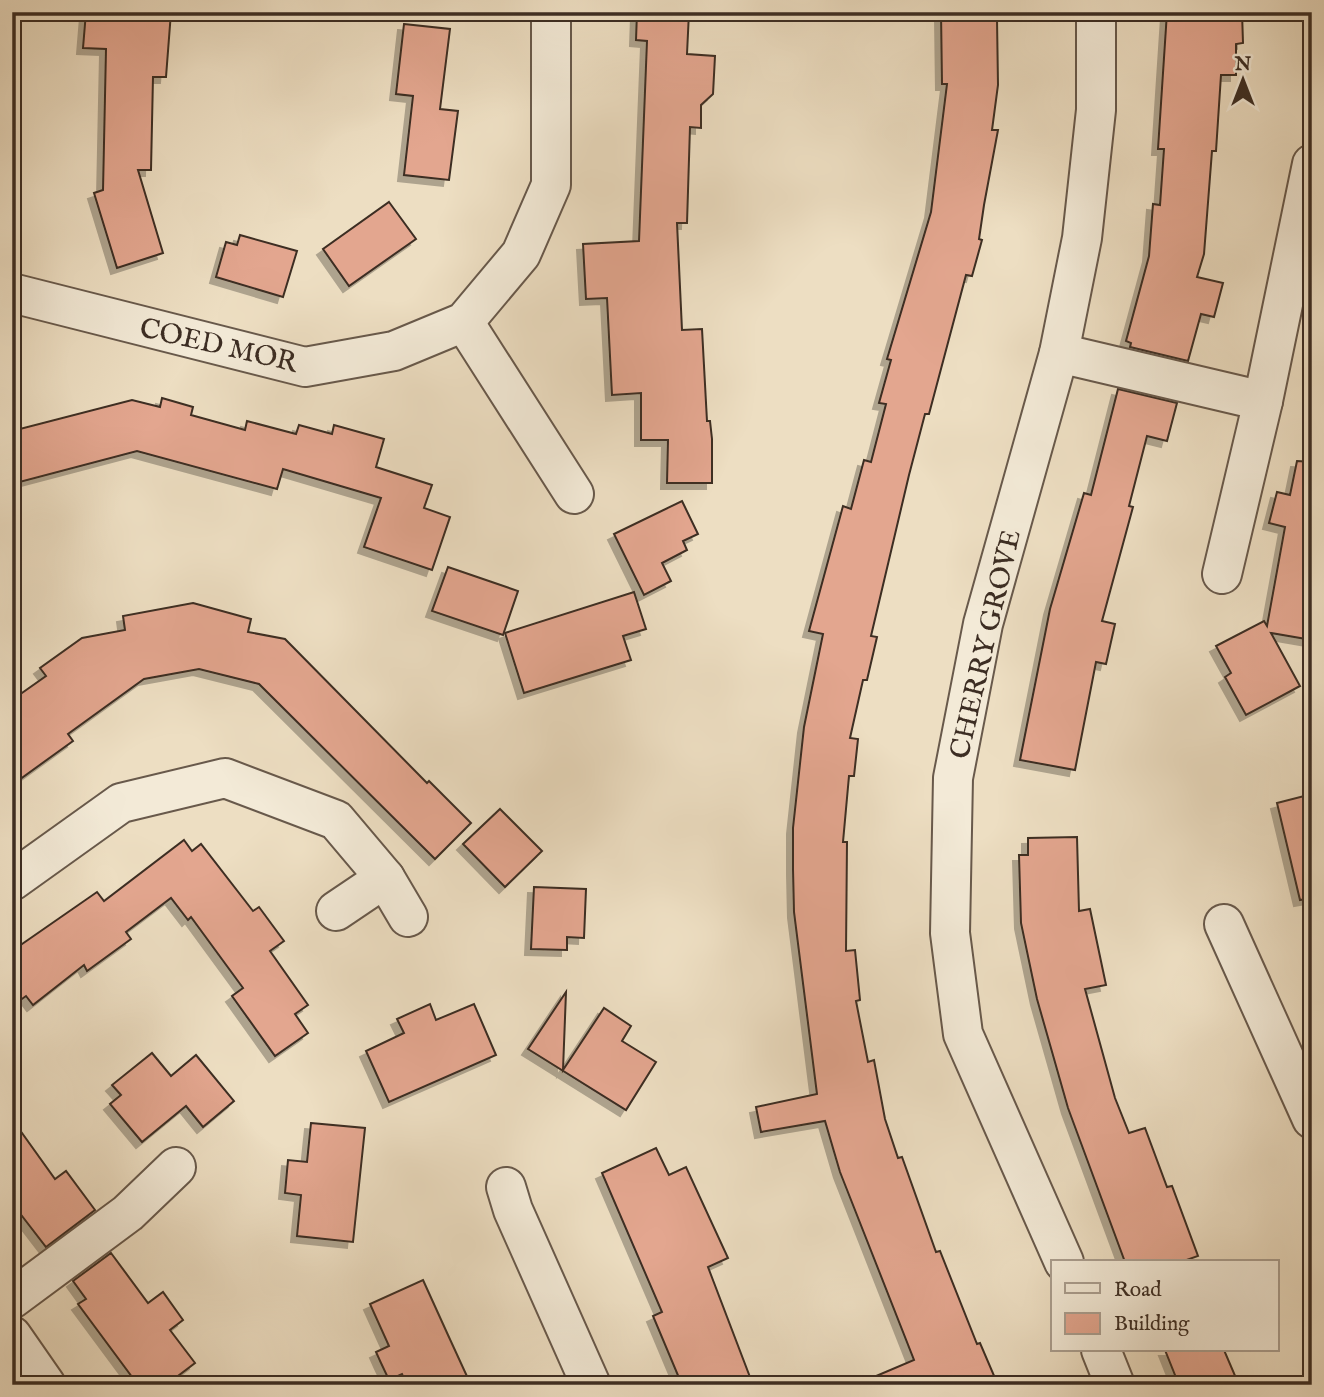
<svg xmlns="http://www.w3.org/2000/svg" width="1324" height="1397" font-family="'IM FELL English',serif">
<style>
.building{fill:#e3a68f;stroke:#3c2d23;stroke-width:2;filter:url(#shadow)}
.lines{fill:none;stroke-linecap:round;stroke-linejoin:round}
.minor-casing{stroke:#68594b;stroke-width:42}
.minor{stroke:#f3ead7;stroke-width:38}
.labels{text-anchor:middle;stroke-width:5;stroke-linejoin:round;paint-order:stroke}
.street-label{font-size:28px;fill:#3c2d23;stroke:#f3ead7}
</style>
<defs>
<filter id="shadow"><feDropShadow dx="-6" dy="6" stdDeviation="0" flood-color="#0004"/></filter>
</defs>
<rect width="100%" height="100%" fill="#eddec2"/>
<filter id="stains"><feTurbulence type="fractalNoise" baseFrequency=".00286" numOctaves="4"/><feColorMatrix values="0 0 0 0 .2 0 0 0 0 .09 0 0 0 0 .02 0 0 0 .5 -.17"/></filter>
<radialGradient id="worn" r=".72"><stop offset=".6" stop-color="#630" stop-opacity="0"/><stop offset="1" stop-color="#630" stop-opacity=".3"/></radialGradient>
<g class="building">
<path d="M86 12H171L166 77H153L151 170H138L163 253 117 268 94 193 103 190 106 49 83 48Z"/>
<path d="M637 12H689L687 54 715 56 713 94 701 105V128L690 127 687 223H677L682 330 702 329 707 421H710L712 439V483H667L668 440H641V393L612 395 607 298 586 299 583 244 639 241 647 41 636 40Z"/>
<path d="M941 12H990L991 20 997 19 998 85 992 130H998L984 205 979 239 982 240 972 276 966 275 929 414H925L909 475 871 636 877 637 867 680H863L850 738 858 739 854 776H849L843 842H847L846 951 855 950 860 1000 856 1001 868 1062 874 1060 885 1119 898 1158 902 1157 936 1252 940 1251 977 1344 980 1343 998 1385H855L914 1360 840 1172 825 1121 761 1132 756 1107 817 1094 794 912 793 869V828L804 727 823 634 809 631 843 506 851 509 864 460 871 462 886 404 879 403 891 360 887 359 931 212 947 84H942Z"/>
<path d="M1167 12H1242L1243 43 1236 44V75H1221L1216 151H1212L1204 254 1197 277 1223 283 1214 317 1201 314 1188 361 1130 347 1131 343 1126 341 1149 256 1153 204 1160 205 1164 149H1158Z"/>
<path d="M404 24 450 29 440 109 458 111 449 180 404 175 413 96 396 94Z"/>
<path d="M389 202 416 239 349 286 323 249Z"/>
<path d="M240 235 297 251 283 297 216 277 226 242 237 245Z"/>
<path d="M1118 389 1177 403 1167 441 1147 436 1129 506 1133 507 1102 621 1115 624 1106 664 1096 662 1075 770 1020 760 1050 609 1084 493 1091 495Z"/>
<path d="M162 398 193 407 191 415 245 430 247 421 296 434 299 425 332 434 334 425 384 439 376 467 432 485 424 508 450 517 432 570 364 547 381 498 283 469 277 489 137 451 12 484V431L132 400 160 407Z"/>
<path d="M1297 461 1312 462V640L1271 633 1300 686 1246 715 1225 677 1231 673 1216 646 1264 621 1267 626 1285 527 1269 523 1277 492 1290 495Z"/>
<path d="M682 501 698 534 683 541 687 550 662 563 671 581 644 595 614 534Z"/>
<path d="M448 567 518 591 503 635 432 611Z"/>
<path d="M634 592 646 629 623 636 631 660 524 693 505 633Z"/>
<path d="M193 603 251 619 248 632 285 639 427 783 429 781 471 823 435 859 259 684 199 669 144 679 68 734 73 741 12 785V700L46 676 40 668 82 638 125 630 123 616Z"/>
<path d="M1312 794V898L1300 900 1277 803Z"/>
<path d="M500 809 542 851 505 887 463 844Z"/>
<path d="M1077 837 1079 911 1090 909 1106 985 1085 989 1115 1098 1129 1133 1145 1128 1167 1187 1172 1186 1198 1256 1181 1262H1125L1068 1108 1037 999 1021 923 1019 855H1028V838Z"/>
<path d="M184 840 192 851 201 844 253 911 259 907 284 941 270 951 308 1005 295 1014 308 1033 275 1056 232 996 243 988 191 917 188 920 171 898 126 932 131 939 87 971 84 965 33 1005 26 996 12 1006V951L97 892 104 901Z"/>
<path d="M534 887 586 889 584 938 567 937V950L531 949Z"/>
<path d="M566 992 563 1070 604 1008 631 1026 622 1041 656 1062 626 1110 528 1049Z"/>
<path d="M430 1004 436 1020 474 1004 496 1055 389 1102 366 1051 404 1033 397 1019Z"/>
<path d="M152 1053 171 1076 196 1055 234 1101 203 1127 186 1106 142 1142 110 1104 121 1095 112 1085Z"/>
<path d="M12 1119 55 1179 66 1171 95 1210 46 1247 12 1203Z"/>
<path d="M311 1123 365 1128 353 1242 297 1236 301 1195 285 1193 288 1160 307 1162Z"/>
<path d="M656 1148 669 1175 686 1167 728 1258 708 1267 753 1385H682L653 1316 662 1312 602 1173Z"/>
<path d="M111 1253 148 1303 163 1292 183 1320 170 1330 195 1363 166 1385H138L78 1304 86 1299 73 1281Z"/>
<path d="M423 1280 448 1335 471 1385H407L402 1374 389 1380 381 1363 376 1352 389 1346 370 1304Z"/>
<path d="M1165 1350H1224L1239 1385H1179Z"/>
</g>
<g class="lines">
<defs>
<g id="minor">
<path d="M12 293 305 367 394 351 464 322 521 254 551 185V12"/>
<path d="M464 322 574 494"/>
<path d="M1059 353 1263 401"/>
<path d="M1222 574 1263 401 1312 164"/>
<path d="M12 881 121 803 225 778 336 820 385 878 408 917"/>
<path d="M336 911 385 878"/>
<path d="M1224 924 1312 1119"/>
<path d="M506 1187 513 1210 591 1385"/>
<path d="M1064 1262 963 1034 950 933 953 778 983 624 1059 353 1082 238 1096 110V12"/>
<path d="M12 1299 128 1213 176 1167"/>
<path d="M12 1336 46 1385"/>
<path d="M1101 1350 1115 1385"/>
</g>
</defs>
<use href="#minor" class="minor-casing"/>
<use href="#minor" class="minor"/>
</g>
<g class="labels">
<g class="street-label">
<text transform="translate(219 344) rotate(13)" y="10">COED MOR</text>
<text transform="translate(984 644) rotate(-77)" y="10">CHERRY GROVE</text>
</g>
</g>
<rect width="1324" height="1397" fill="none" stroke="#eddec2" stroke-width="42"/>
<rect x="14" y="14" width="1296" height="1369" fill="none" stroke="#3c2d23" stroke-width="3.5"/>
<rect x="21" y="21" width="1282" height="1355" fill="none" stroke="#3c2d23" stroke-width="2"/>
<rect x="1051" y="1260" width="228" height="91" fill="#f3ead7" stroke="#aa9e8f" stroke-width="2"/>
<rect x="1065" y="1283" width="35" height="10" fill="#f3ead7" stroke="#aa9e8f" stroke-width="2"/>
<text x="1114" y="1296" font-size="21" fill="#3c2d23">Road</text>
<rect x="1065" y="1313" width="35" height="21" fill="#e3a68f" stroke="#aa9e8f" stroke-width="2"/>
<text x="1114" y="1330" font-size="21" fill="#3c2d23">Building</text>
<g transform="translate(1243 80)" stroke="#f3ead7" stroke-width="5" paint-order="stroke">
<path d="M0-5L12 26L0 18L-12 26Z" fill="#3c2d23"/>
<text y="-10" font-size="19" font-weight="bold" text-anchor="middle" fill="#3c2d23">N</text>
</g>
<rect width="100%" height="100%" filter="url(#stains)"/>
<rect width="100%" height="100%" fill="url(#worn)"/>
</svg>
